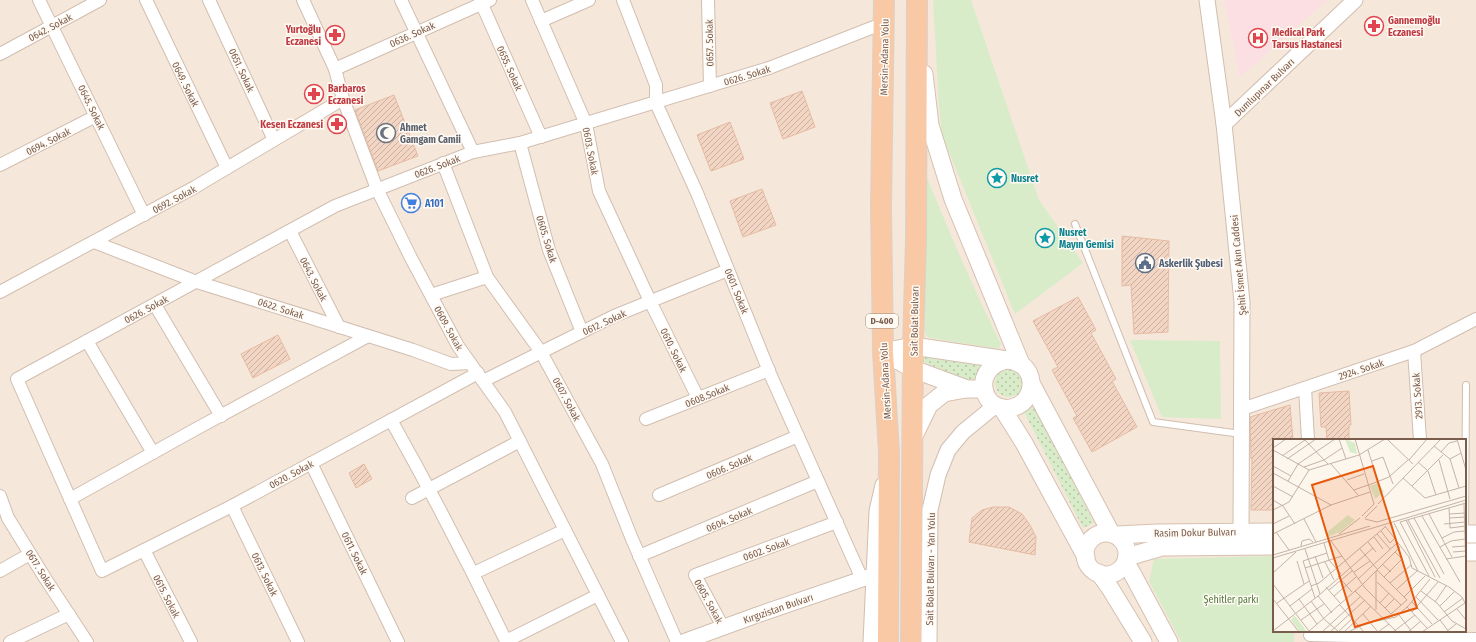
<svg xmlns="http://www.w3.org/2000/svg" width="1476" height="642" font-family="'Fira Sans Condensed',sans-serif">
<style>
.residential{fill:#f5e8da;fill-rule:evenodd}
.medical{fill:#fbdfe3}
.grass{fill:url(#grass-dots)}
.green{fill:#d8ecc9}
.building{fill:url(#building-hatch);stroke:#e6bba3}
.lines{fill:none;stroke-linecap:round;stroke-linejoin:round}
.service-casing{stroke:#d1beb0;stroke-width:8}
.minor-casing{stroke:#d1beb0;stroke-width:14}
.tertiary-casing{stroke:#d1beb0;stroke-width:17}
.secondary-casing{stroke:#d6c0b0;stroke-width:19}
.trunk-casing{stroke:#dad1cd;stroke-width:22}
.service{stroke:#fff;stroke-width:6}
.minor{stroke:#fff;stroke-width:12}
.tertiary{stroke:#fff;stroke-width:15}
.secondary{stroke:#fff;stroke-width:17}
.trunk{stroke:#f9c8a4;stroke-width:20}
.labels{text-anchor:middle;stroke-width:3;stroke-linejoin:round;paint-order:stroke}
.shield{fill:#fffaf3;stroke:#a28b7f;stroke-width:1}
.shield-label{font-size:9px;font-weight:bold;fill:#7a5c4d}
.health-label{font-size:10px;font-weight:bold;fill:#be3a42;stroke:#fffaf3;text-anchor:start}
.street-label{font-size:10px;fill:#7a5c4d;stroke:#fffaf3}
.worship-label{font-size:10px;font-weight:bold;fill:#5b616d;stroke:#fffaf3;text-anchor:start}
.culture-label{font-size:10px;font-weight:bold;fill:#0d838f;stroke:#fffaf3;text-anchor:start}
.shop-label{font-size:10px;font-weight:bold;fill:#366cbe;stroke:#fffaf3;text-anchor:start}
.service-label{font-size:10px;font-weight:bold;fill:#4e5e75;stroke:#fffaf3;text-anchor:start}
.park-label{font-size:10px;fill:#537a41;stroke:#fffaf3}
.inset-road{fill:none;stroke:#c5b3a7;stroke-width:1}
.view{fill:#e8590c;fill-opacity:0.15;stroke:#e8590c;stroke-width:2}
.inset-edge{fill:none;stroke:#7a5c4d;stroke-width:2}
</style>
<defs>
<pattern id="grass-dots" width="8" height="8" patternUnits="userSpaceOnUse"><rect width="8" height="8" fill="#d8ecc9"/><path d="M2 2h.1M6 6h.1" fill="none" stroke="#b4c2a5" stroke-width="1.8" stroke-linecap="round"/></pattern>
<pattern id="building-hatch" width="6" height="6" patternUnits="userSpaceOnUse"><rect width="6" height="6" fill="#f3d5c3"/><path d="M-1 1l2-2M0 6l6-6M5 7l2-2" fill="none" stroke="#cab0a1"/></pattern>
</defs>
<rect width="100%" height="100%" fill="#fdf6ec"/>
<path class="residential" d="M0 0H1476V642H0ZM1274 440H1465V631H1274Z"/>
<path class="medical" d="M1224 0H1327L1240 77Z"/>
<g class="grass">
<path d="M927 353 983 364 976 385 922 361 921 356Z"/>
<circle cx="1009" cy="383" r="14"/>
<path d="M1034 404 1094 523 1083 528 1024 412Z"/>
</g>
<g class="green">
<path d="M933 0H971L1039 200 1083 263 1015 314 942 135 939 106Z"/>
<path d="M923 168C947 227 972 286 1001 344L999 348H993L930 338 925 334 922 241Z"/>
<path d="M1130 340 1220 341 1221 419 1162 417Z"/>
<path d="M1274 556V631H1294V642H1181L1149 581 1154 559Z"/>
</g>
<g class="building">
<path d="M802 91 815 127 783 139 770 103Z"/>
<path d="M394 95 418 156 378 171 355 110Z"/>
<path d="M730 122 744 159 711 171 697 135Z"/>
<path d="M762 189 776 225 743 237 730 201Z"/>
<path d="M1122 236 1169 241 1168 332 1134 334 1131 285 1122 286Z"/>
<path d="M1078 297 1096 330 1091 333 1116 379 1112 381 1137 427 1092 452 1073 418 1077 416 1052 370 1058 367 1033 321Z"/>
<path d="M278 335 290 359 253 378 241 354Z"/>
<path d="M1349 391 1351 425H1349V440H1327L1326 427H1321L1319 393Z"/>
<path d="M1290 405 1293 440H1274V510H1251L1252 458 1251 459 1250 417Z"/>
<path d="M364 464 372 479 356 488 349 473Z"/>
<path d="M993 507H1009L1022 514 1030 525 1036 537 1035 555 969 542 972 518 982 510Z"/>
</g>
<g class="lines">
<defs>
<g id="service">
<path d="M1075 224 1153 422 1241 434"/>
<path d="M1465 533 1466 385"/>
</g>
<g id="minor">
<path d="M39 0 144 215"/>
<path d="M146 0 227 168"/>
<path d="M209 0 274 140"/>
<path d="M303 0 335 69 343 99 377 189 411 258 458 346 505 412 622 642"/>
<path d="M401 0 473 152"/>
<path d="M480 0 541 137"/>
<path d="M532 0 586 124 599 191 650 301 698 398"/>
<path d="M623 0 656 85V103L697 193 771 376 862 579"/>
<path d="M708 0 710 86"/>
<path d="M541 21 589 0"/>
<path d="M0 54 100 0"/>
<path d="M335 69 490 0"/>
<path d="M520 143 549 250 582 332"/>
<path d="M443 163 487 277 541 352 602 464 632 539 677 642"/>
<path d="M0 165 96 116"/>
<path d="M290 231 339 327"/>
<path d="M94 242 197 282 413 350 451 364 470 363"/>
<path d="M0 292 195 187 343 99"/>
<path d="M431 295 487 277"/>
<path d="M155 305 221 416"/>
<path d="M87 341 153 453"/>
<path d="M1414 351 1420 440"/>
<path d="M478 373 232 506 102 571 17 379 335 206 473 152 520 143 769 68 884 23"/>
<path d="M483 381 614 316 728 270"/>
<path d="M1305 388 1308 440"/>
<path d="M1242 409 1414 351 1476 319"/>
<path d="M646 419 769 370"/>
<path d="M391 420C432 493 470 566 506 641L598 595"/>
<path d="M311 463 398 642"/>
<path d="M659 495 798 436"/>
<path d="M0 496 8 518 45 578 87 642"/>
<path d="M412 498 520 441"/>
<path d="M70 499 194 430 368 336"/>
<path d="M232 506 298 642"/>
<path d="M144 550 191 642"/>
<path d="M639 556 818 481"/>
<path d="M0 571 30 554"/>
<path d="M474 573 565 530"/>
<path d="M723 627 695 575 837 522"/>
<path d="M1310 635 1476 639"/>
<path d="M10 642 69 614"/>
</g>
<g id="tertiary">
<path d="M1207 0 1224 124 1242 302 1241 531"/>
<path d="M1224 124 1355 0"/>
<path d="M683 642 757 615 874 575"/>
<path d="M871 642 877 511 883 485"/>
<path d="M929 642 930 510 938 475 948 450 963 432 996 405"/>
</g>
<g id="secondary">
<path d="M924 74 930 125 953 199 1021 364"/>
<path d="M883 352 913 346 1014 361C1019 363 1023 365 1026 369 1037 383 1029 405 1011 408 982 413 970 369 1006 360"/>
<path d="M883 352 913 369 967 389H984"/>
<path d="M1032 385 1111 533"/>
<path d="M1002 408 1024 443 1086 557"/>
<path d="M913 438 929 405 944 393 966 389"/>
<circle cx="1106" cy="554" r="21"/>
<path d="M1465 534H1476"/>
<path d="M1117 535 1157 533 1274 532"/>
<path d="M1465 552H1476"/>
<path d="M1127 557 1162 547 1274 546"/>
<path d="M1126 562 1169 642"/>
<path d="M1099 573 1110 588 1143 642"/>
</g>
<g id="trunk">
<path d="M884 0 881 207 883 352 889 453 888 642"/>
<path d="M911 642 913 346 916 240 917 0"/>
</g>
</defs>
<use href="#service" class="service-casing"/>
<use href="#minor" class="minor-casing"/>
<use href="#tertiary" class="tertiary-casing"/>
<use href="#secondary" class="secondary-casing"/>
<use href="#trunk" class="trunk-casing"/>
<use href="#service" class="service"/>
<use href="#minor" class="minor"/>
<use href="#tertiary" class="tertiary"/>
<use href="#secondary" class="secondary"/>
<use href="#trunk" class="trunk"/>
</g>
<defs>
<symbol id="pharmacy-ring" viewBox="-11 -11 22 22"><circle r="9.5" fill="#fffaf3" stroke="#e0444e" stroke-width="1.5"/><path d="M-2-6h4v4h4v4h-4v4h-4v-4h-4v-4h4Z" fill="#e0444e"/></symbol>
<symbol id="hospital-ring" viewBox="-11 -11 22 22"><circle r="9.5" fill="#fffaf3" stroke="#e0444e" stroke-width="1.5"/><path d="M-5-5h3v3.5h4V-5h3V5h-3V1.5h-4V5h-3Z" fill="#e0444e"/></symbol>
<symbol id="mosque-ring" viewBox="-11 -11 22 22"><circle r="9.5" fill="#fffaf3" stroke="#6b7280" stroke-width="1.5"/><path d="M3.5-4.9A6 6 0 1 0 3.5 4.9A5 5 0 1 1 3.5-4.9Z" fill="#6b7280"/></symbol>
<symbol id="sight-ring" viewBox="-11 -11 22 22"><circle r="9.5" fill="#fffaf3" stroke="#0f9aa8" stroke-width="1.5"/><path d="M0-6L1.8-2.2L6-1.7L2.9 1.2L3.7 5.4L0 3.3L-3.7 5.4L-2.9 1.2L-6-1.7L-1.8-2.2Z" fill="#0f9aa8"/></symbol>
<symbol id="supermarket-ring" viewBox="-11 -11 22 22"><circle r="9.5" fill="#fffaf3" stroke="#3f7fe0" stroke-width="1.5"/><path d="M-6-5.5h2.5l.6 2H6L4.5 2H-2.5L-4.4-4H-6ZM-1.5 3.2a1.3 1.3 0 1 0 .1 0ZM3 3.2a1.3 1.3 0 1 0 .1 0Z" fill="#3f7fe0"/></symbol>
<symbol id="civic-ring" viewBox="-11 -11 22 22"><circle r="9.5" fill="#fffaf3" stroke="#5c6f8a" stroke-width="1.5"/><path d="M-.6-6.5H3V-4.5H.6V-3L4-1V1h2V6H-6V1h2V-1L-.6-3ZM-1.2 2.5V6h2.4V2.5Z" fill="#5c6f8a"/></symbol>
</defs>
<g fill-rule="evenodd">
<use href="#pharmacy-ring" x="1363" y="15" width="22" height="22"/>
<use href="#pharmacy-ring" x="324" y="24" width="22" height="22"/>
<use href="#hospital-ring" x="1247" y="27" width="22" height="22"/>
<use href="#pharmacy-ring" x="303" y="83" width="22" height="22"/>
<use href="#pharmacy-ring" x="326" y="113" width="22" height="22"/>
<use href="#mosque-ring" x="375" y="122" width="22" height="22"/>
<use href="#sight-ring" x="986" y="167" width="22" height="22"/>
<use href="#supermarket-ring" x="400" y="192" width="22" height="22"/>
<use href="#sight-ring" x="1034" y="227" width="22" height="22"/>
<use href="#civic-ring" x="1134" y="252" width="22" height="22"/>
</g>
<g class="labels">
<rect class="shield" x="866" y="314" width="32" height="14" rx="3"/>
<g class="shield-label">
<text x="882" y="324">D-400</text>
</g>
<g class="health-label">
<text x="1388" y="24">Gannemoğlu<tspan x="1388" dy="12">Eczanesi</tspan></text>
<text x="321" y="33" text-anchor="end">Yurtoğlu<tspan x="321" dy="12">Eczanesi</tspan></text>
<text x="1272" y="36">Medical Park<tspan x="1272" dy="12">Tarsus Hastanesi</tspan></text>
<text x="328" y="92">Barbaros<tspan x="328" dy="12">Eczanesi</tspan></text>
<text x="323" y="128" text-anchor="end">Kesen Eczanesi</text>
</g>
<g class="street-label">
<text transform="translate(50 27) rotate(-28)" y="4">0642. Sokak</text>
<text transform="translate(412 34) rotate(-24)" y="4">0636. Sokak</text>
<text transform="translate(709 43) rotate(-91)" y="4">0657. Sokak</text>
<text transform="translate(884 57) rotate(-89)" y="4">Mersin-Adana Yolu</text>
<text transform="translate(510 68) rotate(66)" y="4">0655. Sokak</text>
<text transform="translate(242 70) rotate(65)" y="4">0651. Sokak</text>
<text transform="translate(747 75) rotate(-17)" y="4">0626. Sokak</text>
<text transform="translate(186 84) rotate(64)" y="4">0649. Sokak</text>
<text transform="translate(1264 87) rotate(-44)" y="4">Dumlupınar Bulvarı</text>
<text transform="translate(92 107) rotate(64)" y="4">0645. Sokak</text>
<text transform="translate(48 141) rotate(-27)" y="4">0694. Sokak</text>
<text transform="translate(591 151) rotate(79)" y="4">0603. Sokak</text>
<text transform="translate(437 166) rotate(-21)" y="4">0626. Sokak</text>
<text transform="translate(174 199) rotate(-28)" y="4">0692. Sokak</text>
<text transform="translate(547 239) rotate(73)" y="4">0605. Sokak</text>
<text transform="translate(1238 265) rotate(-95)" y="4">Şehit İsmet Akın Caddesi</text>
<text transform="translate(314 279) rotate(63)" y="4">0643. Sokak</text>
<text transform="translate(737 291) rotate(68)" y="4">0601. Sokak</text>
<text transform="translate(281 308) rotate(18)" y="4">0622. Sokak</text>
<text transform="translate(146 309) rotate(-28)" y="4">0626. Sokak</text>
<text transform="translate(914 321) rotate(-89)" y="4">Sait Bolat Bulvarı</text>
<text transform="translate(604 322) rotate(-25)" y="4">0612. Sokak</text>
<text transform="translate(449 328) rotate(61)" y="4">0609. Sokak</text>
<text transform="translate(674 350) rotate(64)" y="4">0610. Sokak</text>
<text transform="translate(1361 369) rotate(-18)" y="4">2924. Sokak</text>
<text transform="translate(885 381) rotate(-93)" y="4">Mersin-Adana Yolu</text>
<text transform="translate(707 395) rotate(-22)" y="4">0608.Sokak</text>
<text transform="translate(1417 396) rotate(-94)" y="4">2913. Sokak</text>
<text transform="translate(567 399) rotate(62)" y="4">0607. Sokak</text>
<text transform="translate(729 466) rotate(-23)" y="4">0606. Sokak</text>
<text transform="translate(291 474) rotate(-28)" y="4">0620. Sokak</text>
<text transform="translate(729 519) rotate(-23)" y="4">0604. Sokak</text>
<text transform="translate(1195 532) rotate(-1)" y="4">Rasim Dokur Bulvarı</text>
<text transform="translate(766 549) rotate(-20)" y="4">0602. Sokak</text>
<text transform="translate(355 553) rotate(64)" y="4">0611. Sokak</text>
<text transform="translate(930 569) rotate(-89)" y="4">Sait Bolat Bulvarı - Yan Yolu</text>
<text transform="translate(41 570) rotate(58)" y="4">0617. Sokak</text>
<text transform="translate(265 574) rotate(64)" y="4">0613. Sokak</text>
<text transform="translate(167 596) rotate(63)" y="4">0615. Sokak</text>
<text transform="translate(709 601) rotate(61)" y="4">0605. Sokak</text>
<text transform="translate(778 608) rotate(-19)" y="4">Kırgızistan Bulvarı</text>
</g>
<g class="worship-label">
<text x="400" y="131">Ahmet<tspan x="400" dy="12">Gamgam Camii</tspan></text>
</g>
<g class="culture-label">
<text x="1011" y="182">Nusret</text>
<text x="1059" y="236">Nusret<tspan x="1059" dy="12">Mayın Gemisi</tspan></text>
</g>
<g class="shop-label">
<text x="425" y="207">A101</text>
</g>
<g class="service-label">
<text x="1159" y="267">Askerlik Şubesi</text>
</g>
<g class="park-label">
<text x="1231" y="603">Şehitler parkı</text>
</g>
</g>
<g transform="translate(1273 439)">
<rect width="193" height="193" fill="#fdf6ec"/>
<path d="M72 0 82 4 84 15 77 13ZM106 44 111 53 102 60 97 47ZM75 76 82 81 67 93 54 98 52 95ZM21 177 23 178 34 193H27L18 181Z" fill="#d8ecc9"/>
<path class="inset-road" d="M31 0 55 25M66 0 73 20M82 0 101 65M114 0 140 25M184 0 193 31M161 7 177 20 186 49M0 9 13 0M0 11 36 31M95 11 105 43M168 13 176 4 184 2M9 17 32 1M14 20 43 0M177 20 188 14M136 21 154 0M166 21 177 60M99 22 110 18 120 45M145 23 155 32 163 56M58 25 85 56M0 27 18 37M31 28 51 21 69 9M0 34 58 66M130 39 152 59 193 47M74 41 91 35M15 42 25 25 62 0M96 46 116 38 135 21M0 47 20 58M139 47 170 16M81 51 95 46M0 61 10 67 22 85M191 64 193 131M105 65 168 0M176 69 177 89 193 87M0 71 16 63 36 31 86 16 112 0M156 75 179 118M176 75 192 74M89 77 101 65M149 77 187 143M92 79 104 67M141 79 171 135M177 79 192 78M31 80 43 103M92 80 104 83 193 57M133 81 162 138M135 81 167 139M127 83 193 64M127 83 156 137M121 84 145 132M0 85 16 77M171 85 192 83M112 87 136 118 139 129 176 148 189 158 193 166M108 92 117 104 121 100M3 93 16 111M0 95 58 66 97 53M66 95 87 79M104 95 117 110M101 98 110 110M169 99 181 93 192 92M58 102 92 149 118 175 134 161 104 131M95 103 103 113M51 104 56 121 68 135M28 107 29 102 36 100 40 103M167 108 178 102 192 100M179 108 193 107M32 110 47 155M87 110 104 130M180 113 193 112M0 116 97 87M42 117 50 139M0 119 193 61M173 120 193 117M24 122 31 145M52 123 61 141M109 125 118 133M32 129 69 117M81 133 97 122M0 134 23 113M65 137 79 153M111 138 129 120 122 113M85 140 124 104M104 143 128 166M117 144 138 126M0 145 36 192M38 147 46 144 112 88M53 148 67 164M124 150 144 132M56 151 79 132M82 152 124 193M148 152 164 164 179 182 193 190M45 157 59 174M61 157 83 138M131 158 152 137M143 158 166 182M42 159 30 122 54 114M0 160 26 193M26 160 44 185M38 162 51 180 66 193M139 163 159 185M162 163 173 147M4 164 36 142M107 164 116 154M66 165 91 193M17 167 39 150M167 167 182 152M134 168 154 189M112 169 121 160M184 170 193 181M103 171V132M139 173 165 143M171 173 190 159M90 175 105 193 116 185M126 176 139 193M28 181 51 165M167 181 176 193M0 192 45 157 100 109M35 193 89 146 127 108M49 193 88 157M57 193 92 161M65 193 80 179M71 193 98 167M75 193 94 184 123 178 136 166 157 140M120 193 142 176M135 193 148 182M149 193 192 164M173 193 183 185"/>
<path class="view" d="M100 27 144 169 82 188 39 46Z"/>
<rect width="193" height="193" class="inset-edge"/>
</g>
</svg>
